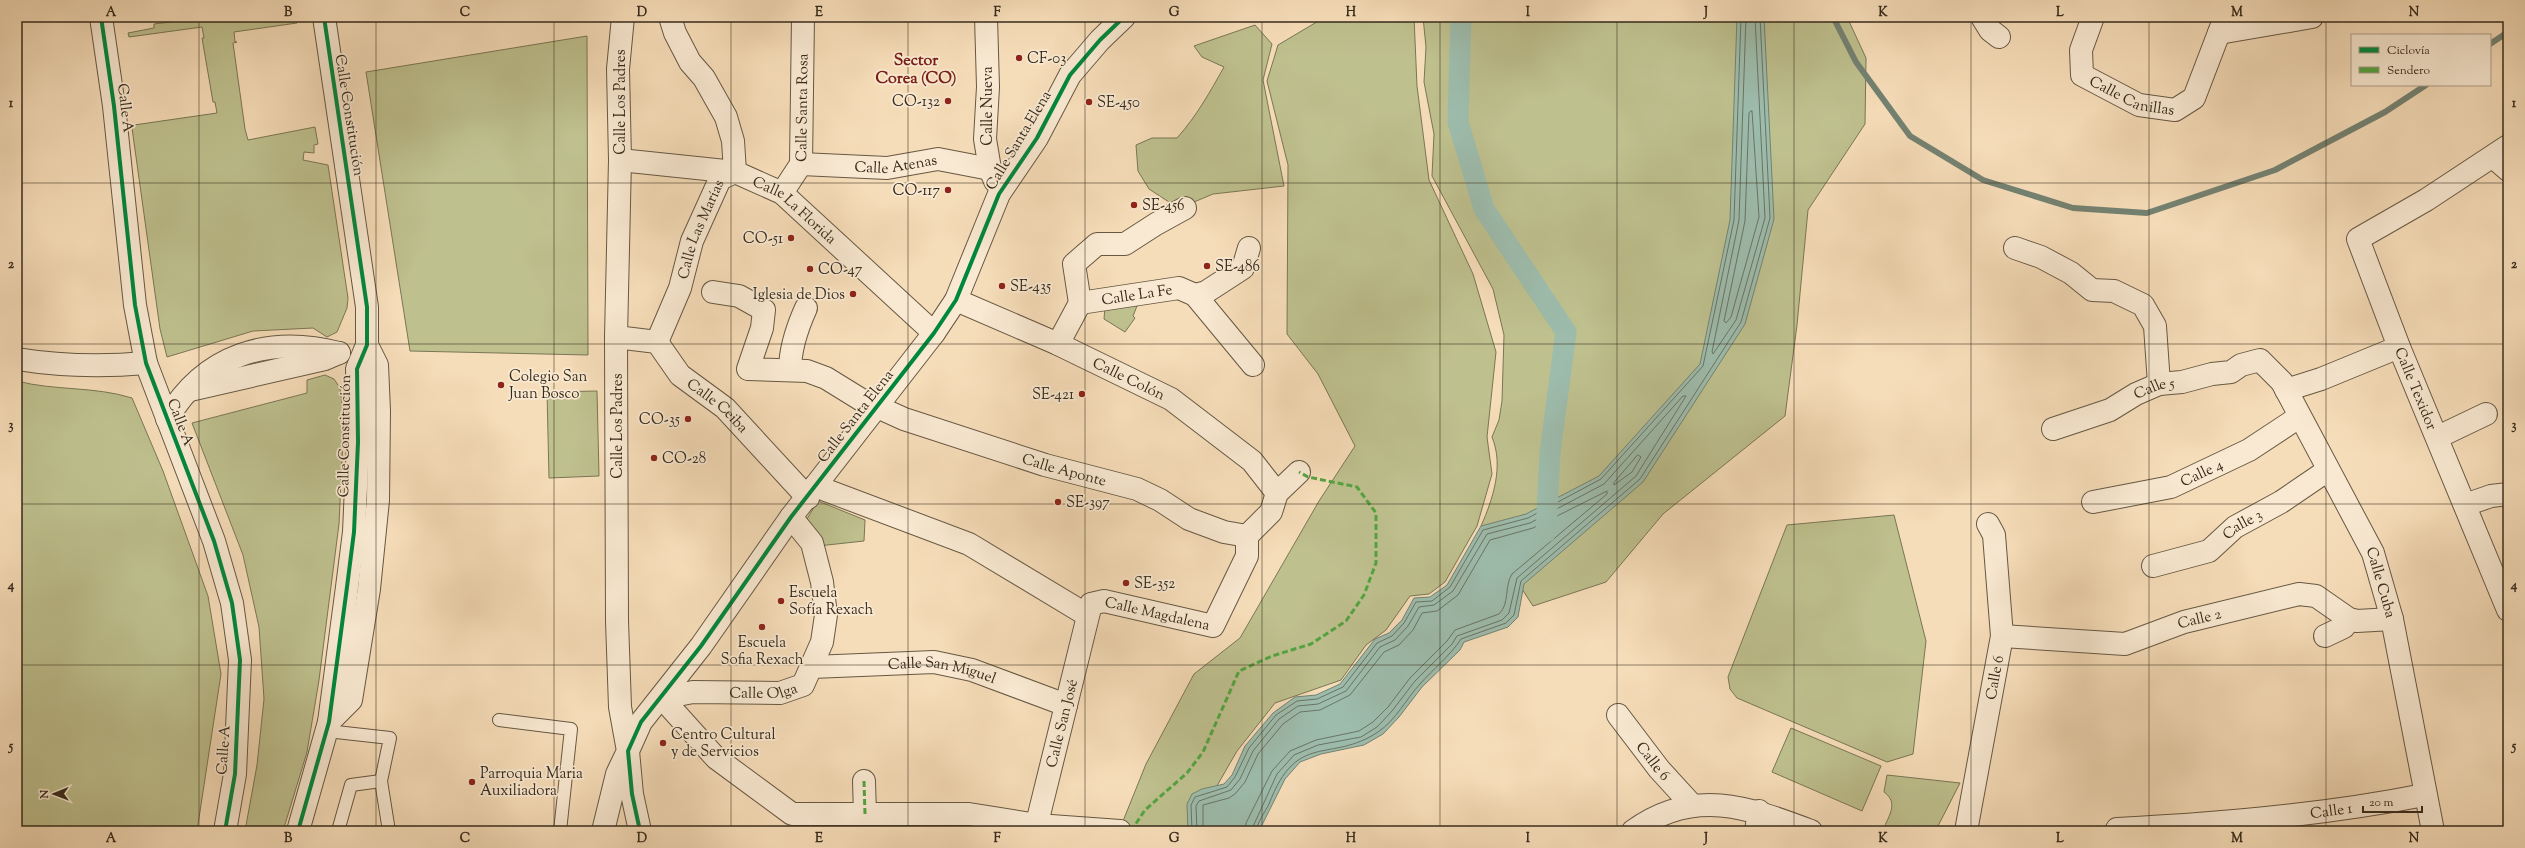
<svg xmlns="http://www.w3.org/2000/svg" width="2525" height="848" font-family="'Sorts Mill Goudy',serif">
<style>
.green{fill:#bec08e;stroke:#7a7655}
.water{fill:#9dbcac;stroke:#748272}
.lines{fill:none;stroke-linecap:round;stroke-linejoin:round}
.shore{stroke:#6a7464;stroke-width:1}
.stream{stroke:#748272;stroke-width:6}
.canal{stroke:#9dbcac;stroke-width:21}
.lane-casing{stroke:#675843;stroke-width:14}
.street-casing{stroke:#675843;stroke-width:24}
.lane{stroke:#f9e9d2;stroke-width:12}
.street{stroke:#f9e9d2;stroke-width:22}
.quiet{stroke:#53a441;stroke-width:3;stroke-dasharray:6 3;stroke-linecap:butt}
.cycleway-casing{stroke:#f9e9d2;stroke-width:6}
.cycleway{stroke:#00873e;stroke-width:4}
.grid{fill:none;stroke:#372b1c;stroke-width:1;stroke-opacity:0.55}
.poi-dot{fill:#8f2418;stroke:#f9e9d2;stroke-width:1.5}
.labels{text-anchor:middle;stroke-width:3.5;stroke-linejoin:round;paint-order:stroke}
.poi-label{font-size:15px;fill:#372b1c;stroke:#f9e9d2;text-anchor:start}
.street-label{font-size:15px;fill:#372b1c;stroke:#f9e9d2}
.neighbourhood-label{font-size:16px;font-weight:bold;fill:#7a1f14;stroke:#f9e9d2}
.neatline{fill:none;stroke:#372b1c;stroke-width:1.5}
.grid-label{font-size:13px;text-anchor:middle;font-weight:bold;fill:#372b1c}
</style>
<rect width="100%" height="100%" fill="#f6ddb9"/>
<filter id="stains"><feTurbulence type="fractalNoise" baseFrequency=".005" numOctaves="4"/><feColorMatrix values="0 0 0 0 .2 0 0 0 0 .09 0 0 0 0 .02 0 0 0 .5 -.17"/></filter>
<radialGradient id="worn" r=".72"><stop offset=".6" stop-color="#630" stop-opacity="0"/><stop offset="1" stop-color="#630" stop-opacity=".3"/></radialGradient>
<g class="green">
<path d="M211 17H297V23L234 32 235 42H237L233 43 245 129 248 140 315 127 318 144 314 145V153L304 152 303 160 328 165 348 298 347 308 337 332 327 337 313 328 253 331 167 357 160 329 132 128 134 125 217 113 215 102H213L202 38H204L202 27 129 37 128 33 154 28V24Z"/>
<path d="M1316 17H1414L1417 86 1429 180 1473 274 1496 352 1487 437 1492 474 1477 526 1445 582 1429 594 1410 596 1386 630 1366 645 1341 680 1275 703 1237 751 1191 831H1119L1146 764 1194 674 1240 638 1319 501 1355 446 1318 374 1287 334 1288 165 1267 81 1278 45 1320 20Z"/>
<path d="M1423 17H1847L1866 58 1865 124 1808 210 1797 325 1785 416 1663 514 1606 582 1533 606 1481 526C1493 499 1504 466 1492 437L1499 420 1502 401 1504 335 1493 289 1432 176 1434 134 1424 82 1426 47Z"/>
<path d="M1255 25 1272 44 1263 80 1284 186 1213 194 1194 202H1169L1149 189 1138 171 1136 145 1152 138H1177C1196 117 1210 92 1224 67L1202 57 1194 46Z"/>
<path d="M587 36 588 355 410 351 366 72Z"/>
<path d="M1146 300 1137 306 1133 316 1135 318 1125 332 1104 319 1105 307Z"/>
<path d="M325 375 334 379 340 388 344 417 339 524 319 680 307 752 283 831H245L257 765 264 699 259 627 243 555 192 423 307 393V380Z"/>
<path d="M17 381C55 391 94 386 132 398L163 471 208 596 221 674 197 831H17Z"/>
<path d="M597 391 599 476 549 478 547 392Z"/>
<path d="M818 501 865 520 864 541 818 546 805 522Z"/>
<path d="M1894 515 1926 641 1913 754 1887 762 1737 698 1730 689 1728 677 1787 525Z"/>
<path d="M1791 728 1881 766 1862 811 1772 772Z"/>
<path d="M1887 775 1960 783 1938 826 1931 831H1885L1883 830C1889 815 1899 803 1884 792Z"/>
</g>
<path class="water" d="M1737 17H1764L1774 219 1745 324 1643 482 1524 584 1518 617 1508 627 1464 642 1460 650 1422 687 1399 717 1383 734 1364 745 1321 754 1300 762 1285 779 1259 831H1188L1187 804 1192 794 1202 789 1224 784 1232 775 1245 746 1273 713 1295 697 1316 695 1340 684 1375 639 1389 633 1402 620 1414 598 1430 597 1447 585 1481 526 1526 514 1599 476 1700 364 1730 220Z"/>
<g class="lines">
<g class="shore">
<path d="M1746 17 1739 220 1712 352 1713 354 1736 320 1765 218 1755 17"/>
<path d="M1752 111 1759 217 1731 317 1726 323 1724 321 1745 221 1749 113Z"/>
<path d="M1638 455 1641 457 1632 472 1614 485V483Z"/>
<path d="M1192 831 1191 805 1195 797 1227 787 1235 777 1249 748 1276 715 1297 701 1317 699 1343 687 1377 643 1392 636 1404 623 1416 602 1432 601 1450 587 1483 530 1528 518 1601 479 1703 366 1734 220 1741 17"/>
<path d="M1197 831 1196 806 1199 801 1231 790 1240 779 1253 751 1279 719 1298 706 1318 704 1346 691 1380 647 1395 640 1408 626 1419 607 1434 605 1453 591 1487 534 1530 523 1604 484 1683 396H1686L1636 476 1517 578 1509 613 1502 620 1457 636 1452 644 1415 681 1392 711 1377 727 1361 737 1318 745 1294 755 1277 774 1251 831"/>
<path d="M1203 831V805L1229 798 1235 794 1245 782 1258 754 1283 724 1300 712 1320 710 1350 695 1384 652 1399 645 1413 630 1422 613 1437 611 1458 595 1490 540 1533 528 1607 491V494L1512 574C1504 586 1510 604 1499 614L1455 630 1447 641 1410 678 1388 707 1373 722 1359 731 1316 740 1290 751 1272 771 1246 823 1245 831"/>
<path d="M1256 831C1257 823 1265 812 1269 804 1297 730 1330 764 1378 732 1396 720 1406 699 1420 684 1433 669 1450 656 1461 639L1506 623 1514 615 1521 581 1640 479 1741 322 1770 218 1760 17"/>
</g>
<g class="stream">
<path d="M1833 17 1856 62 1910 136 1983 180 2073 208 2147 213 2275 170 2385 112 2426 85"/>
<path d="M2490 44 2508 32"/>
</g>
<path class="canal" d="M1461 17 1458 122 1484 209 1566 332 1550 453 1546 532"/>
<defs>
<g id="lane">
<path d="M499 720 571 729 560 831"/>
<path d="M327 731 390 738 381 781 389 831"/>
<path d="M338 831 351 785 381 781"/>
</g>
<g id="street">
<path d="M101 17 114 106 135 305 146 363 214 541 232 603 240 660 235 774 225 831"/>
<path d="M986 17 988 87 985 139 990 169 995 181"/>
<path d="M1982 17 1990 30 1999 37"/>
<path id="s1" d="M2093 17 2081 50 2082 75 2139 105 2175 110 2194 98 2225 17"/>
<path d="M2219 33 2312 17"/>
<path id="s2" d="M2508 146 2426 200 2358 239 2399 347 2508 610"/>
<path d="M2493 157 2508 170"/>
<path id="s3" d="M620 160 735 172 782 193 934 333"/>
<path id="s4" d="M801 164 887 168 938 159 990 169"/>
<path id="s5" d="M782 193 801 164 803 17"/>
<path d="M2015 248 2041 257 2071 273 2092 290 2114 291 2143 305 2155 326 2159 384"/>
<path id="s6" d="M713 292 739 296 764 310 762 328 748 369 807 371 826 378 860 399 904 419 1045 465 1137 489 1160 500 1189 519 1224 532 1247 536"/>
<path d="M1195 295 1206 292 1243 268 1249 248"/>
<path id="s7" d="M956 300 1058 344 1171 399 1252 461 1277 493"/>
<path d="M1080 303 1074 264 1097 244H1125L1156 224 1185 208"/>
<path id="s8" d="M616 337 657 342 680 375 725 408 808 498"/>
<path id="s9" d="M657 342 680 288 692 241 720 179 735 172 733 141 726 117 704 78 690 62 675 33 670 17"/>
<path id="s10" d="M1058 344 1080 303 1179 288 1195 295 1253 365"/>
<path d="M17 359C60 366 102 367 146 363"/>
<path d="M790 370C790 348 797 328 806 308"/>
<path d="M190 390 325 359 339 353"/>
<path d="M2286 390 2321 379 2399 347"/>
<path d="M167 419C205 354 269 335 339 353"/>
<path id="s11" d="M2053 429 2110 410 2136 394 2159 384 2182 382 2212 374 2231 372 2241 365 2260 360 2282 382 2373 553 2392 619 2433 831"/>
<path d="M2438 437 2486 414"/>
<path d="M815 486 969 544 1087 615"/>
<path id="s12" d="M2093 502 2171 487 2249 450 2299 417"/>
<path d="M2465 505 2491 496 2508 494"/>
<path id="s13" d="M2153 566 2209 551 2235 527 2281 502 2328 470"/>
<path id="s14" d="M2002 636 2125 644 2184 622 2299 594 2316 596 2349 619 2357 621 2392 619"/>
<path d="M2325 636 2344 627 2349 619"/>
<path id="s15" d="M812 667 934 662 972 670 1066 705"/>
<path d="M662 698 716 758 792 814H969L1037 825 1120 831"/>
<path id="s16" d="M662 698 693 692 780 693 803 685 822 642 826 615 822 582 812 543 791 517"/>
<path id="s17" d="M1618 715 1659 769 1691 804"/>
<path d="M329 722 351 700 369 589 378 500 379 411 377 365 367 345"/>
<path d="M864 781 865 814"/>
<path id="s18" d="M2117 829C2220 824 2324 815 2424 795"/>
<path d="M298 831 329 722 347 587 354 532 358 442 357 369 367 345V307L324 17"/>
<path d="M603 831 617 774 628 751 620 707 617 621 616 337 620 160 618 69 623 17"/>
<path d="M640 831 632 794 628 751 641 722 701 646 791 517 934 333 956 300 999 194 1037 138 1070 75 1100 40 1124 17"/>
<path id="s19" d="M1035 831 1091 604 1104 601 1213 626 1247 556V536L1271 512 1277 493 1299 472"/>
<path d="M1633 831C1694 787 1747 807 1811 831"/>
<path d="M1756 831 1759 811"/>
<path id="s20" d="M1966 831 2002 636 1994 535 1988 524"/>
</g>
</defs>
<use href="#lane" class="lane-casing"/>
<use href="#street" class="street-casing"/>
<use href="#lane" class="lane"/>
<use href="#street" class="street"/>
<g class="quiet">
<path d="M864 781 865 814"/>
<path d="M1131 831 1145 810 1187 773 1203 752 1239 671 1272 656 1311 644 1346 621 1364 595 1376 563V513L1357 487 1308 477 1299 472"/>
</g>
<defs>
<g id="cycleway">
<path d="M101 17 114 106 135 305 146 363 214 541 232 603 240 660 235 774 225 831"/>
<path d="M298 831 329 722 347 587 354 532 358 442 357 369 367 345V307L324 17"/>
<path d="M640 831 632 794 628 751 641 722 701 646 791 517 934 333 956 300 999 194 1037 138 1070 75 1100 40 1124 17"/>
</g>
</defs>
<use href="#cycleway" class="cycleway-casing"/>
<use href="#cycleway" class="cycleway"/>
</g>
<path class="grid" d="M199 17V831M376 17V831M554 17V831M731 17V831M908 17V831M1085 17V831M1262 17V831M1440 17V831M1617 17V831M1794 17V831M1971 17V831M2149 17V831M2326 17V831M17 183H2508M17 344H2508M17 504H2508M17 665H2508"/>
<g class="poi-dot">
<circle cx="1019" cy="58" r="4"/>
<circle cx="948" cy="101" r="4"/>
<circle cx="1089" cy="102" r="4"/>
<circle cx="948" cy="190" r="4"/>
<circle cx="1134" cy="205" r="4"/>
<circle cx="791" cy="238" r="4"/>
<circle cx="1207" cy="266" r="4"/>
<circle cx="810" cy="269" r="4"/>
<circle cx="1002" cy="286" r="4"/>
<circle cx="853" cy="294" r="4"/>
<circle cx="501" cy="385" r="4"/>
<circle cx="1082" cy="394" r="4"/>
<circle cx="688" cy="419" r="4"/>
<circle cx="654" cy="458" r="4"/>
<circle cx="1058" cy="502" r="4"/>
<circle cx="1126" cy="583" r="4"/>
<circle cx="781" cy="601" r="4"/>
<circle cx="762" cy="627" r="4"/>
<circle cx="663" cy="743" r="4"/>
<circle cx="472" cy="782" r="4"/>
</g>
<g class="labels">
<g class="poi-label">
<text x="1027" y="63">CF-03</text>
<text x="940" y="106" text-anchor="end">CO-132</text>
<text x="1097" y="107">SE-450</text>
<text x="940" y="195" text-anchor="end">CO-117</text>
<text x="1142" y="210">SE-456</text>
<text x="783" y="243" text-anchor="end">CO-51</text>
<text x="1215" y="271">SE-486</text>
<text x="818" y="274">CO-47</text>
<text x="1010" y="291">SE-435</text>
<text x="845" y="299" text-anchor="end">Iglesia de Dios</text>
<text x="509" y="381">Colegio San<tspan x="509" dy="17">Juan Bosco</tspan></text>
<text x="1074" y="399" text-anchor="end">SE-421</text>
<text x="680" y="424" text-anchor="end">CO-35</text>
<text x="662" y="463">CO-28</text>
<text x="1066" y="507">SE-397</text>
<text x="1134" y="588">SE-352</text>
<text x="789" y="597">Escuela<tspan x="789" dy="17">Sofía Rexach</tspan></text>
<text x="762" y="647" text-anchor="middle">Escuela<tspan x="762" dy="17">Sofia Rexach</tspan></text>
<text x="671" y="739">Centro Cultural<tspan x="671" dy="17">y de Servicios</tspan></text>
<text x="480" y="778">Parroquia Maria<tspan x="480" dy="17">Auxiliadora</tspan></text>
</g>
<g class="street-label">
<text dy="5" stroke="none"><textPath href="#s1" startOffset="115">Calle Canillas</textPath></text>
<text transform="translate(620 102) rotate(-90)" y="5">Calle Los Padres</text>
<text transform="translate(987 106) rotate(-90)" y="5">Calle Nueva</text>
<text dy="5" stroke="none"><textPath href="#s5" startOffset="91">Calle Santa Rosa</textPath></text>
<text transform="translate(126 108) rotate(83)" y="5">Calle A</text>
<text transform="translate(350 115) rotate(81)" y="5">Calle Constitución</text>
<text transform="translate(1018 140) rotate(-59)" y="5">Calle Santa Elena</text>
<text dy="5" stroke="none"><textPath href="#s4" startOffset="95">Calle Atenas</textPath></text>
<text dy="5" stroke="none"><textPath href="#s3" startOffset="187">Calle La Florida</textPath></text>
<text dy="5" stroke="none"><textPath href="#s9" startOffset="121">Calle Las Marías</textPath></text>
<text dy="5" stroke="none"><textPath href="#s10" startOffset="104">Calle La Fe</textPath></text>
<text dy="5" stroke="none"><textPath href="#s7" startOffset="190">Calle Colón</textPath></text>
<text dy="5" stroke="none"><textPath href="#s2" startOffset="337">Calle Texidor</textPath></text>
<text dy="5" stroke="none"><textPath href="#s11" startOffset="110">Calle 5</textPath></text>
<text dy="5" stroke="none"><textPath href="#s8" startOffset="130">Calle Ceiba</textPath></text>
<text transform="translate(855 416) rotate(-52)" y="5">Calle Santa Elena</text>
<text transform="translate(181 422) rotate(69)" y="5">Calle A</text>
<text transform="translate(617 426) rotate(-90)" y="5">Calle Los Padres</text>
<text transform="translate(344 436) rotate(-89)" y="5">Calle Constitución</text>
<text dy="5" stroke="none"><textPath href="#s6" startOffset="452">Calle Aponte</textPath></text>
<text dy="5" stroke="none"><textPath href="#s12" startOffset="113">Calle 4</textPath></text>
<text dy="5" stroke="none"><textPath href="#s13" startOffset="101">Calle 3</textPath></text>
<text dy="5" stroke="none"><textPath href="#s11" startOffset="476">Calle Cuba</textPath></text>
<text dy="5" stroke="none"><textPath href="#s19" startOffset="302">Calle Magdalena</textPath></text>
<text dy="5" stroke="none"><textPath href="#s14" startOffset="202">Calle 2</textPath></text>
<text dy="5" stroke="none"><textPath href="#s15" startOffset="131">Calle San Miguel</textPath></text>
<text dy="5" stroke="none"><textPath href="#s20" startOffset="156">Calle 6</textPath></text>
<text dy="5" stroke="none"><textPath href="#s16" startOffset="102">Calle Olga</textPath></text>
<text dy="5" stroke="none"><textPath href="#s19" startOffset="111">Calle San José</textPath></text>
<text transform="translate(223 750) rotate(-86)" y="5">Calle A</text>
<text dy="5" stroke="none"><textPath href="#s17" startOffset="58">Calle 6</textPath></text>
<text dy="5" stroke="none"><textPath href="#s18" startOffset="215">Calle 1</textPath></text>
</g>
<g class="neighbourhood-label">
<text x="916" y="65">Sector<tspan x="916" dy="18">Corea (CO)</tspan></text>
</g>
</g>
<rect width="2525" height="848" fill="none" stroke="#f6ddb9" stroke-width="44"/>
<rect x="2351" y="34" width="140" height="52" fill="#f9e9d2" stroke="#ab9d89"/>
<rect x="2359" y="47" width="20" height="6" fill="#00873e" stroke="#ab9d89"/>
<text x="2387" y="54" font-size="12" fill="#372b1c">Ciclovía</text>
<rect x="2359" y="67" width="20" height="6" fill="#53a441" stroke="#ab9d89"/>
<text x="2387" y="74" font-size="12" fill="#372b1c">Sendero</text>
<g transform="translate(54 794) rotate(269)" stroke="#f9e9d2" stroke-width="3" paint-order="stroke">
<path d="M0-3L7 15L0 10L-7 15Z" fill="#372b1c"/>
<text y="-6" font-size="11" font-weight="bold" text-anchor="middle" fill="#372b1c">N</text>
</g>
<path d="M2363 806v6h59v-6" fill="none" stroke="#372b1c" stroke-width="2"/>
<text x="2369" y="806" font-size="12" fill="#372b1c" stroke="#f9e9d2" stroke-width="3" paint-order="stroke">20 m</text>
<rect x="22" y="22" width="2481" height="804" class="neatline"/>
<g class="grid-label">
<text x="111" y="16">A</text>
<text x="288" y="16">B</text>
<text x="465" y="16">C</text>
<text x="642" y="16">D</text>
<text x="819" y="16">E</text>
<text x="997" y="16">F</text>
<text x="1174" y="16">G</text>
<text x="1351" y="16">H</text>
<text x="1528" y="16">I</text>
<text x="1706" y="16">J</text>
<text x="1883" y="16">K</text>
<text x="2060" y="16">L</text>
<text x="2237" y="16">M</text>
<text x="2414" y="16">N</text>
<text x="11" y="107">1</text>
<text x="2514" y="107">1</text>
<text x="11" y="268">2</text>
<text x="2514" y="268">2</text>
<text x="11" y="429">3</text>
<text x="2514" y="429">3</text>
<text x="11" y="589">4</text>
<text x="2514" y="589">4</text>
<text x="11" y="750">5</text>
<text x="2514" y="750">5</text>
<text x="111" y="842">A</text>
<text x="288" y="842">B</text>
<text x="465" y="842">C</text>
<text x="642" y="842">D</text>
<text x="819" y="842">E</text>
<text x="997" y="842">F</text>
<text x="1174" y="842">G</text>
<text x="1351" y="842">H</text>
<text x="1528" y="842">I</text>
<text x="1706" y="842">J</text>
<text x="1883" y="842">K</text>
<text x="2060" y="842">L</text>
<text x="2237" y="842">M</text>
<text x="2414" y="842">N</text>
</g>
<rect width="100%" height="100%" filter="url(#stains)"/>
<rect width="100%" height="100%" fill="url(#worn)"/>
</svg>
